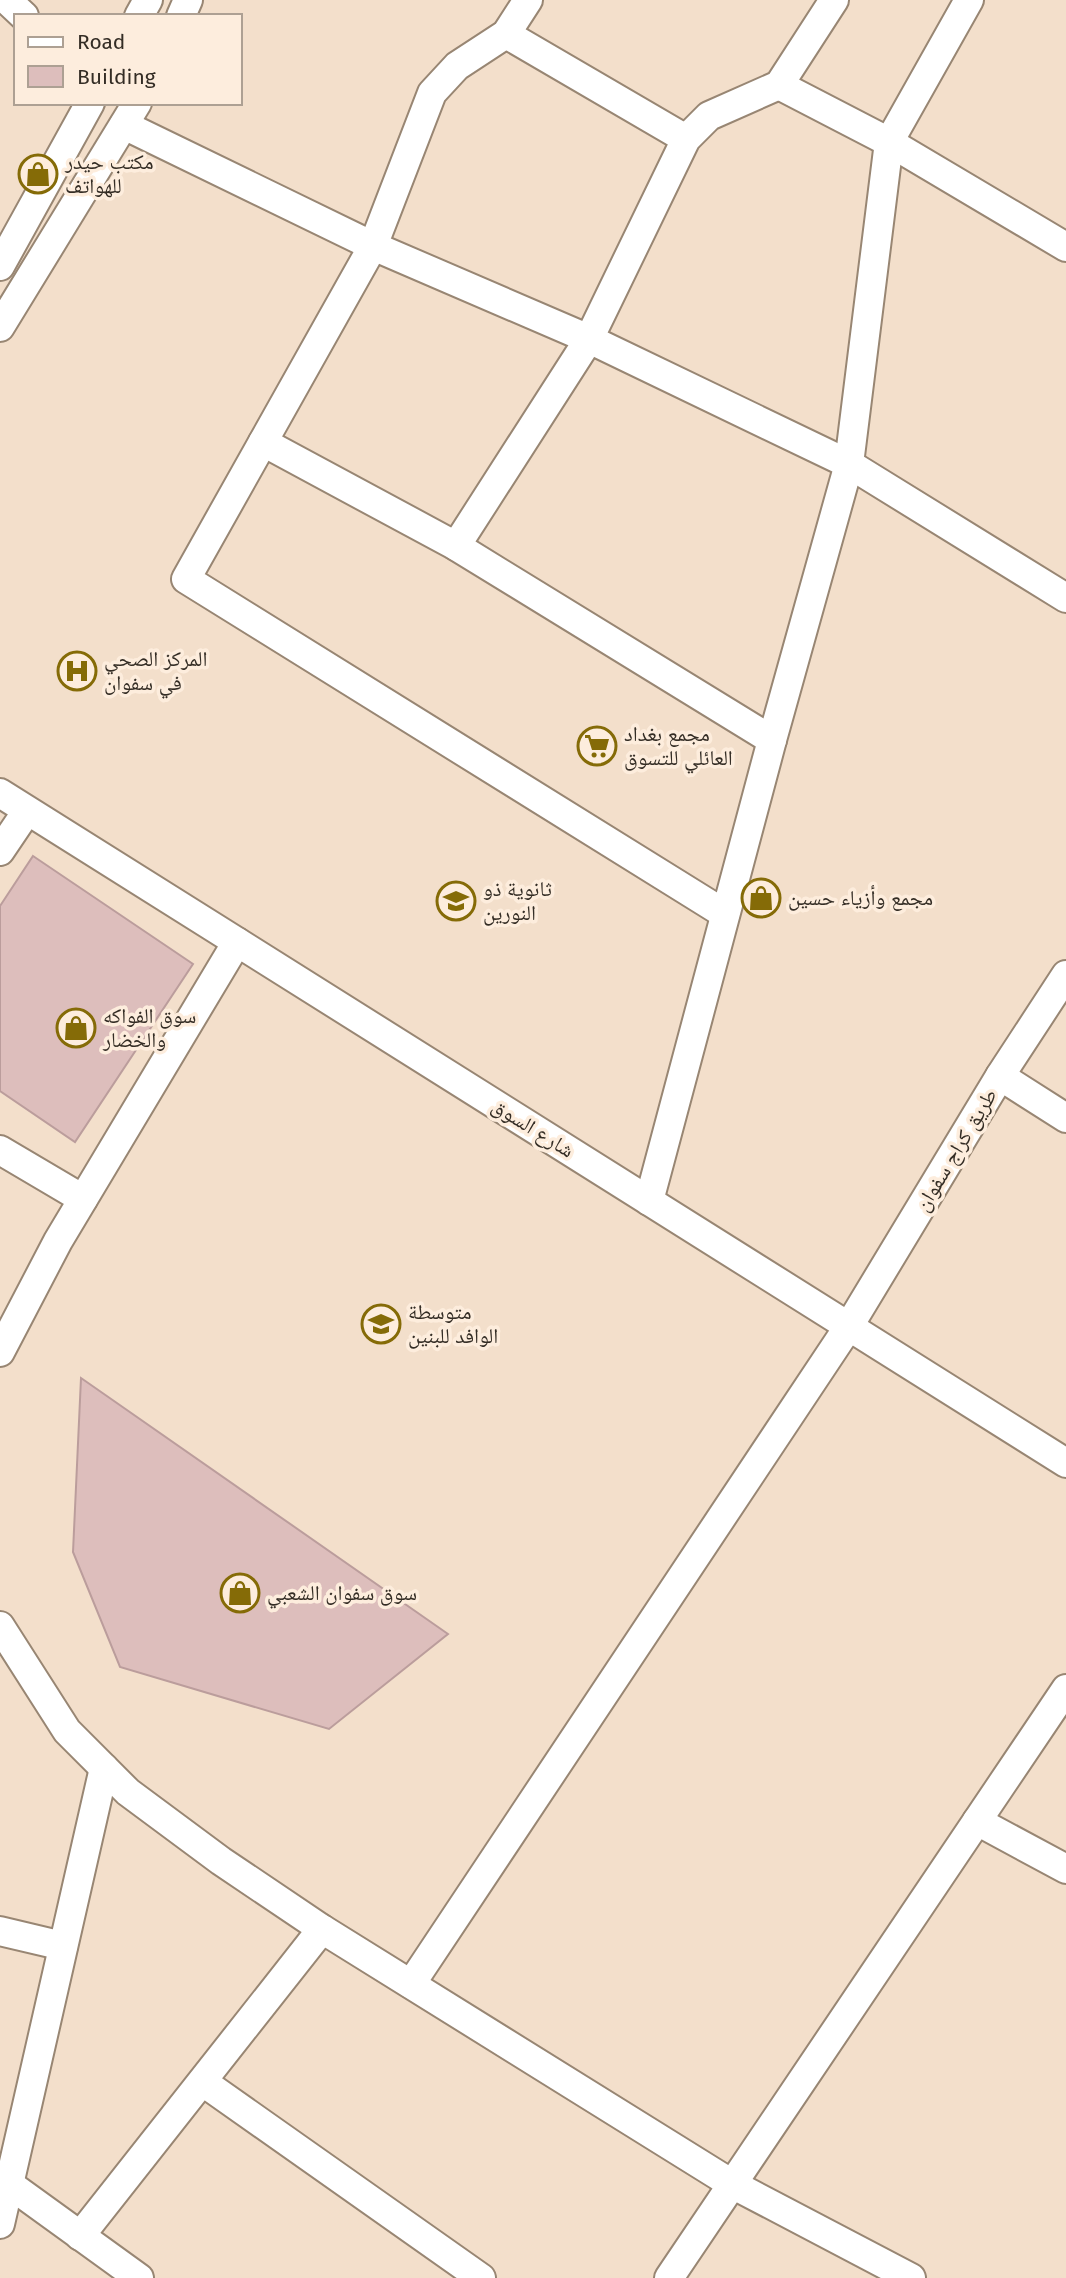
<svg xmlns="http://www.w3.org/2000/svg" width="1066" height="2278" font-family="'Fira Sans','Noto Naskh Arabic',sans-serif">
<style>
.building{fill:#ddbebc;stroke:#bb9d9c;stroke-width:2}
.lines{fill:none;stroke-linecap:round;stroke-linejoin:round}
.street-casing{stroke:#988673;stroke-width:32}
.street{stroke:#fff;stroke-width:28}
.labels{text-anchor:middle;stroke-width:7;stroke-linejoin:round;paint-order:stroke}
.poi-label{font-size:21px;fill:#342d25;stroke:#fdeddd;text-anchor:start}
.street-label{font-size:21px;fill:#342d25;stroke:#fdeddd}
</style>
<rect width="100%" height="100%" fill="#f3dfcb"/>
<g class="building">
<path d="M33 856 193 964 75 1142 0 1091V906Z"/>
<path d="M81 1378 448 1634 329 1729 120 1667 73 1552Z"/>
</g>
<g class="lines">
<defs>
<g id="street">
<path d="M7 0 24 16"/>
<path d="M528 0 506 34 457 66 432 93 373 246 186 579 725 914"/>
<path d="M139 16 148 0"/>
<path d="M181 16 188 0"/>
<path d="M506 34 686 139"/>
<path d="M779 85 889 142 1066 247"/>
<path d="M124 125 373 246 589 339 849 464 1066 598"/>
<path d="M0 266 90 103"/>
<path d="M0 327 137 103"/>
<path d="M263 442 456 546 772 740"/>
<path d="M456 546 589 339 686 139 709 116 779 85 834 0"/>
<path d="M0 793 1066 1463"/>
<path d="M0 851 27 811"/>
<path d="M1000 1076 1066 1118"/>
<path d="M0 1150 83 1199"/>
<path d="M649 1201 772 740 849 464 889 142 969 0"/>
<path d="M0 1352 58 1241 237 942"/>
<path d="M0 1626 67 1731 128 1792 221 1861 322 1929 732 2184 911 2278"/>
<path d="M977 1821 1066 1869"/>
<path d="M0 1931 63 1946"/>
<path d="M411 1984 849 1326 1000 1076 1066 975"/>
<path d="M203 2082 481 2278"/>
<path d="M9 2184 139 2278"/>
<path d="M0 2224 104 1768"/>
<path d="M80 2236 322 1929"/>
<path d="M669 2278 1066 1689"/>
</g>
</defs>
<use href="#street" class="street-casing"/>
<use href="#street" class="street"/>
</g>
<defs>
<symbol id="shop-ring" viewBox="-11 -11 22 22"><circle r="9.5" fill="#fdeddd" stroke="#856b07" stroke-width="1.5"/><path d="M-5-2.5h2.3a2.7 3.5 0 0 1 5.4 0H5L5.5 6h-11ZM-1.5-2.5h3a1.5 2.3 0 0 0-3 0Z" fill="#856b07"/></symbol>
<symbol id="hospital-ring" viewBox="-11 -11 22 22"><circle r="9.5" fill="#fdeddd" stroke="#856b07" stroke-width="1.5"/><path d="M-5-5h3v3.5h4V-5h3V5h-3V1.5h-4V5h-3Z" fill="#856b07"/></symbol>
<symbol id="supermarket-ring" viewBox="-11 -11 22 22"><circle r="9.5" fill="#fdeddd" stroke="#856b07" stroke-width="1.5"/><path d="M-6-5.5h2.5l.6 2H6L4.5 2H-2.5L-4.4-4H-6ZM-1.5 3.2a1.3 1.3 0 1 0 .1 0ZM3 3.2a1.3 1.3 0 1 0 .1 0Z" fill="#856b07"/></symbol>
<symbol id="school-ring" viewBox="-11 -11 22 22"><circle r="9.5" fill="#fdeddd" stroke="#856b07" stroke-width="1.5"/><path d="M0-5L7-2L0 1L-7-2ZM-4 1L0 2.5L4 1V4Q0 6-4 4Z" fill="#856b07"/></symbol>
</defs>
<g fill-rule="evenodd">
<use href="#shop-ring" x="16" y="152" width="44" height="44"/>
<use href="#hospital-ring" x="55" y="649" width="44" height="44"/>
<use href="#supermarket-ring" x="575" y="724" width="44" height="44"/>
<use href="#shop-ring" x="739" y="876" width="44" height="44"/>
<use href="#school-ring" x="434" y="879" width="44" height="44"/>
<use href="#shop-ring" x="54" y="1006" width="44" height="44"/>
<use href="#school-ring" x="359" y="1302" width="44" height="44"/>
<use href="#shop-ring" x="218" y="1571" width="44" height="44"/>
</g>
<g class="labels">
<g class="poi-label">
<text x="65" y="169">مكتب حيدر<tspan x="65" dy="24">للهواتف</tspan></text>
<text x="104" y="666">المركز الصحي<tspan x="104" dy="24">في سفوان</tspan></text>
<text x="624" y="741">مجمع بغداد<tspan x="624" dy="24">العائلي للتسوق</tspan></text>
<text x="483" y="896">ثانوية ذو<tspan x="483" dy="24">النورين</tspan></text>
<text x="788" y="905">مجمع وأزياء حسين</text>
<text x="103" y="1023">سوق الفواكه<tspan x="103" dy="24">والخضار</tspan></text>
<text x="408" y="1319">متوسطة<tspan x="408" dy="24">الوافد للبنين</tspan></text>
<text x="267" y="1600">سوق سفوان الشعبي</text>
</g>
<g class="street-label">
<text transform="translate(533 1128) rotate(32)" y="7">شارع السوق</text>
<text transform="translate(956 1150) rotate(-59)" y="7">طريق كراج سفوان</text>
</g>
</g>
<rect x="14" y="14" width="228" height="91" fill="#fdeddd" stroke="#ada093" stroke-width="2"/>
<rect x="28" y="37" width="35" height="10" fill="#ffffff" stroke="#ada093" stroke-width="2"/>
<text x="77" y="49" font-size="21" fill="#342d25">Road</text>
<rect x="28" y="66" width="35" height="21" fill="#ddbebc" stroke="#ada093" stroke-width="2"/>
<text x="77" y="84" font-size="21" fill="#342d25">Building</text>
</svg>
